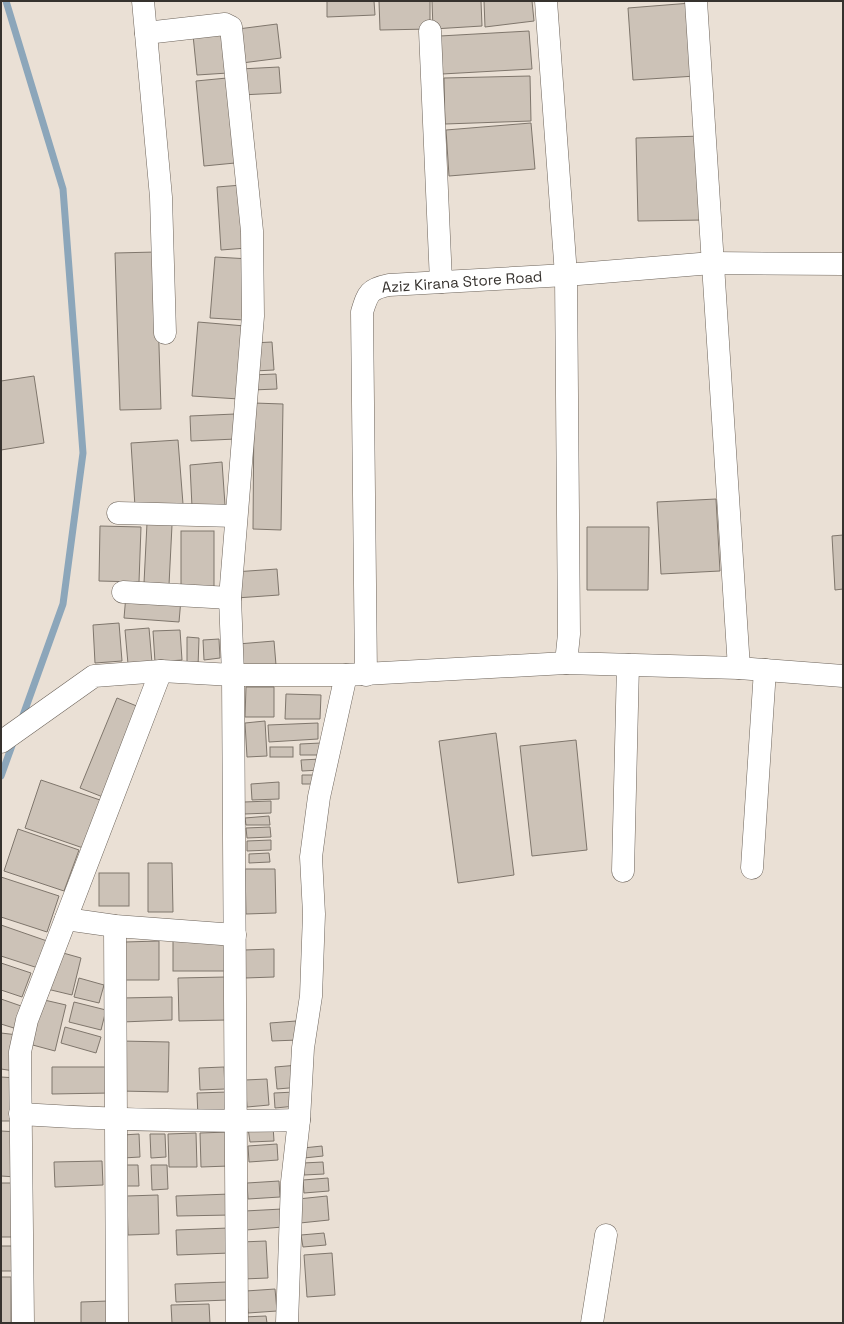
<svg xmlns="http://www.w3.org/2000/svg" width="844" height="1324" font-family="'Space Grotesk',sans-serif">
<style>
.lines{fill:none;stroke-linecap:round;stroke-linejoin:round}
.stream{stroke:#8ca6ba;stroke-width:7}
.building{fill:#ccc2b7;stroke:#7f766c}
.minor-casing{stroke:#6d645b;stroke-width:23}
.minor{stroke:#fff;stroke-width:22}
.labels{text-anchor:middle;stroke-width:4;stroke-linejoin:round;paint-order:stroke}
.street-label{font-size:15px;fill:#36322e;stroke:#fff}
</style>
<rect width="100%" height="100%" fill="#eae0d5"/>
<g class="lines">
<g class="stream">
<path d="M6 1 63 189 83 453 63 604 21 721"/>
<path d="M1 776 14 740"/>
</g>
</g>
<g class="building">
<path d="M327 1H374L375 15 327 17Z"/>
<path d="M379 1H430V29L380 30Z"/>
<path d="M432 1H481L482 26 433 29Z"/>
<path d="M484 1H532L534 21 485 27Z"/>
<path d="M691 3 696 76 633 80 628 8Z"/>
<path d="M277 24 281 58 242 63 238 29Z"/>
<path d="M529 31 532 69 442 74 440 36Z"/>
<path d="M225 33 228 73 197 75 193 35Z"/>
<path d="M279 67 281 93 241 95 240 69Z"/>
<path d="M530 76 531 121 445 124 444 78Z"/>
<path d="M227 78 235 163 204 166 196 81Z"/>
<path d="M531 123 535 169 449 176 446 130Z"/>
<path d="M702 136 704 220 638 221 636 138Z"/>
<path d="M242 185 247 248 221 250 217 187Z"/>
<path d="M156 252 161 409 120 410 115 253Z"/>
<path d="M215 257 250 259 244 320 210 318Z"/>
<path d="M198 322 245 326 239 399 192 396Z"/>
<path d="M272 342 274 370 254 371 252 343Z"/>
<path d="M276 374 277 389 252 390 251 375Z"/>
<path d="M34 376 44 443 1 450V381Z"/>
<path d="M254 403 283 404 281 530 253 529Z"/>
<path d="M235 414 236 439 191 441 190 416Z"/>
<path d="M178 440 183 504 135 507 131 443Z"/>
<path d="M222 462 225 505 192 507 190 465Z"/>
<path d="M716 499 720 571 661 574 657 502Z"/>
<path d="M147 523 172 525 169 585 144 583Z"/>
<path d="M100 526 141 527 139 582 99 581Z"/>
<path d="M587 527H649L648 590H587Z"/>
<rect x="181" y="531" width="33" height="60"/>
<path d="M843 535V589L835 590 832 536Z"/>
<path d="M277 569 279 595 236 598 234 572Z"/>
<path d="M126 595 181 599 179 622 124 618Z"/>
<path d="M119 623 122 661 95 663 93 625Z"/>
<path d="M149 628 152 663 128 664 125 630Z"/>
<path d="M180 630 182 660 155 662 153 631Z"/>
<path d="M187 637 199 638 198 667H187Z"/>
<path d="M219 639 220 658 204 660 203 640Z"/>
<path d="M274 641 276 665 240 669 238 644Z"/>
<path d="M246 687H274V717H245Z"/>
<path d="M286 694 321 695 320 719H285Z"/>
<path d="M117 698 144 709 108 799 80 788Z"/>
<path d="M265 721 267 756 247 757 245 723Z"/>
<path d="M318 723V739L269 742 268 725Z"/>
<path d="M496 733 514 875 458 883 439 741Z"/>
<path d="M576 740 587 850 532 856 520 746Z"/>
<path d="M321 743 322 755H300V744Z"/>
<rect x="270" y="747" width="23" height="10"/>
<path d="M321 759V770L302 771 301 760Z"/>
<path d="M302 775H319L320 784H302Z"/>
<path d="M41 780 103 801 86 849 25 828Z"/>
<path d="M279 782V799L252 800 251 784Z"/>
<path d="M271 801V813L244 814V802Z"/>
<path d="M269 816 270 825H246L245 818Z"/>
<path d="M270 827 271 837 247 838 246 828Z"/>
<path d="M18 829 79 850 64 891 4 871Z"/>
<path d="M271 840V850L247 851V841Z"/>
<path d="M269 853 270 862 249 863V854Z"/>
<path d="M148 863H172L173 912H148Z"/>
<path d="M245 869H275L276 913 246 914Z"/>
<rect x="99" y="873" width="30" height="33"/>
<path d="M1 877 59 896 47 932 1 917Z"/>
<path d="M1 925 47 941 38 968 1 956Z"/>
<rect x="173" y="938" width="54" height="33"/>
<path d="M159 941V980H125V942Z"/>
<path d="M274 949V977L245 978 244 950Z"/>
<path d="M56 951 81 958 72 995 47 989Z"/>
<path d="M1 963 31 973 22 997 1 990Z"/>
<path d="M226 977 227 1020 179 1021 178 978Z"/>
<path d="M79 978 104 985 99 1003 74 997Z"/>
<path d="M172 997V1020L122 1022V998Z"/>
<path d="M1 999 24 1007 17 1029 1 1024Z"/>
<path d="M40 999 66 1005 55 1051 29 1044Z"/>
<path d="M74 1002 106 1010 101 1030 69 1022Z"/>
<path d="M296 1021 298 1040 272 1041 270 1023Z"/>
<path d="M65 1027 101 1037 96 1053 61 1043Z"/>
<path d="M1 1033 18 1035 14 1071 1 1069Z"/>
<path d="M121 1041 169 1042 168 1092 120 1091Z"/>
<path d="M299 1065 301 1087 277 1089 275 1067Z"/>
<path d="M52 1067H110V1093L52 1094Z"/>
<path d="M224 1067 225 1089 200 1090 199 1068Z"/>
<path d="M1 1077 17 1078 16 1121H1Z"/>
<path d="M267 1079 269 1105 247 1107 245 1080Z"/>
<path d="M228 1092 229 1117 198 1118 197 1093Z"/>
<path d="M295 1092 296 1106 275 1108 274 1093Z"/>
<path d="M273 1126 274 1141 250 1142 248 1128Z"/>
<path d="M1 1131 18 1132 16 1177 1 1176Z"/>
<path d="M228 1132 229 1166 201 1167 200 1133Z"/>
<path d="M196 1133 197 1167H169L168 1134Z"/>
<path d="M139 1134 140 1157 123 1158 122 1135Z"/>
<path d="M150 1134H165L166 1157 151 1158Z"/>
<path d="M277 1144 278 1160 249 1162 248 1146Z"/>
<path d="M322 1146 323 1156 304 1158 303 1148Z"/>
<path d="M102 1161 103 1185 55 1187 54 1162Z"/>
<path d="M323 1162 324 1174 304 1175 303 1163Z"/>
<path d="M125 1165H138L139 1186H125Z"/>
<path d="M151 1165H167L168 1189 152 1190Z"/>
<path d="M328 1178 329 1191 304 1193 303 1180Z"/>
<path d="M279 1181 280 1197 248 1199 247 1183Z"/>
<path d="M1 1183H11L12 1237H1Z"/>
<path d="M230 1194 231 1215 177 1216 176 1196Z"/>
<path d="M158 1195 159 1234 128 1235 127 1196Z"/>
<path d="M327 1196 329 1220 300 1223 298 1199Z"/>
<path d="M282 1209 283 1227 246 1230 245 1211Z"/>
<path d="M229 1228 230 1253 177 1255 176 1230Z"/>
<path d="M324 1233 326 1245 303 1247 301 1235Z"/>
<path d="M266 1241 268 1278 243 1279 241 1242Z"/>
<rect x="1" y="1246" width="11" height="25"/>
<path d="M332 1253 335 1295 307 1297 304 1255Z"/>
<rect x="1" y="1277" width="10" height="46"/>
<path d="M227 1282 228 1300 176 1302 175 1284Z"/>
<path d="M275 1289 277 1311 248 1313 246 1291Z"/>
<path d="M108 1301 109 1323H81V1302Z"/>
<path d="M209 1304 210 1323H172L171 1305Z"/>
<path d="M266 1316 267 1323H243V1317Z"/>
</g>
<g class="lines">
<defs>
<g id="minor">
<path d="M143 1 161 197 165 333"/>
<path d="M546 1 566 275 569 634 566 663 739 668 843 676"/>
<path d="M696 1 739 668"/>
<path d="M430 31 441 282"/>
<path d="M146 33 225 24 231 27 252 231 253 316 230 598 233 675 237 1323"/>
<path d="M118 513 236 516"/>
<path d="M123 592 230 598"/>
<path d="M366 675 362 312C368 293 369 289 389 285L566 275 712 263 843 264"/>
<path d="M1 742 94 676 161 671 233 675H346L566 663"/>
<path d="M752 868 765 670"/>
<path d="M623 871 628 665"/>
<path d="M66 919 115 926 235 935"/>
<path d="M115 926 117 1323"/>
<path d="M20 1114C113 1120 205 1122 299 1120"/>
<path d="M23 1323 20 1052 27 1020 161 671"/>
<path d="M287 1323 292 1182 299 1120 303 1048 311 996 314 914 311 857 319 797 346 675"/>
<path d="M592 1323 606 1235"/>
</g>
</defs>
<use href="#minor" class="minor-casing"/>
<use href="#minor" class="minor"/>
</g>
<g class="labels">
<g class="street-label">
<text transform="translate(462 282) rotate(-4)" y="5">Aziz Kirana Store Road</text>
</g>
</g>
<rect width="844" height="1324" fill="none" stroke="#36322e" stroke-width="4"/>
</svg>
